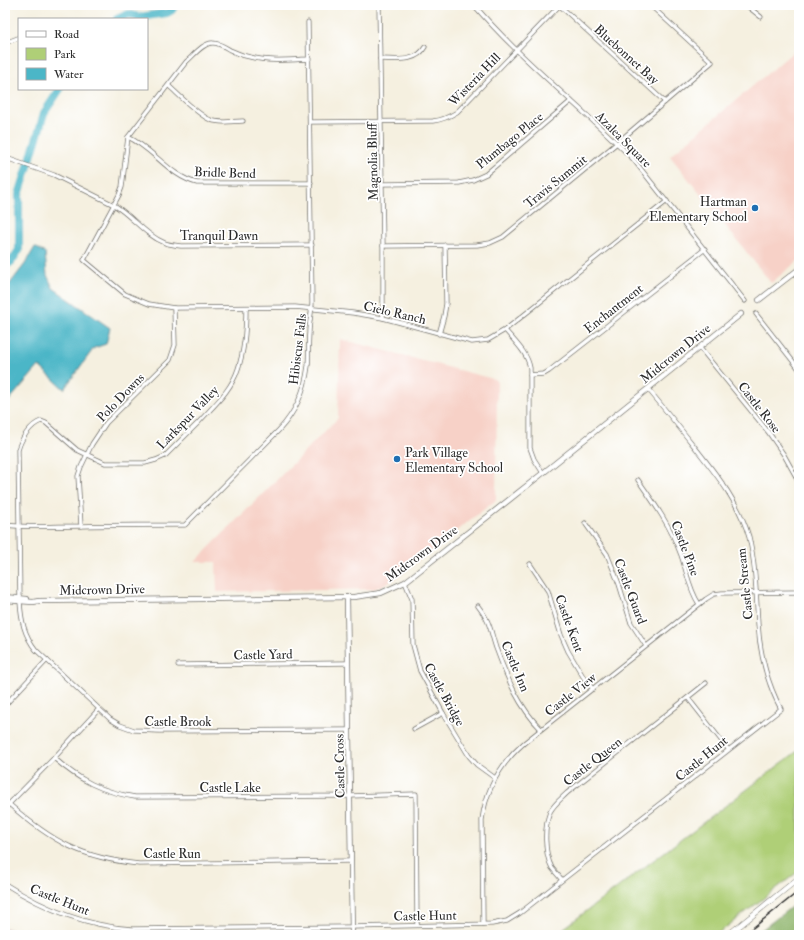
<svg xmlns="http://www.w3.org/2000/svg" width="804" height="940" font-family="'IM FELL Double Pica',serif">
<style>
.built{fill:#f7d1c7}
.industrial{fill:#d2bfc0}
.green{fill:#afcf77;stroke:#6d7d51}
.forest{fill:#8bb268;stroke:#5b6e4a}
.water{fill:#4bb6c7;stroke:#3b7079}
.lines{fill:none;stroke-linecap:round;stroke-linejoin:round}
.river{stroke:#4bb6c7;stroke-width:8}
.minor-casing{stroke:#72706a;stroke-width:5}
.tertiary-casing{stroke:#72706a;stroke-width:6}
.secondary-casing{stroke:#72706a;stroke-width:6}
.minor{stroke:#fff;stroke-width:3.5}
.tertiary{stroke:#fff;stroke-width:4.5}
.secondary{stroke:#fff;stroke-width:5}
.rail{stroke:#2b2b2b;stroke-width:1.5}
.poi-dot{fill:#1f6fb2;stroke:#fff;stroke-width:1.5}
.labels{text-anchor:middle;stroke-width:3.5;stroke-linejoin:round;paint-order:stroke}
.street-label{font-size:13px;fill:#2b2b2b;stroke:#fff}
.poi-label{font-size:13px;fill:#2b2b2b;stroke:#fff;text-anchor:end}
</style>
<rect width="100%" height="100%" fill="#fff"/>
<filter id="ink" filterUnits="userSpaceOnUse"><feTurbulence type="fractalNoise" baseFrequency=".025" numOctaves="2"/><feDisplacementMap in="SourceGraphic" scale="8" xChannelSelector="R" yChannelSelector="G"/><feConvolveMatrix kernelMatrix="1 2 1 2 8 2 1 2 1" color-interpolation-filters="sRGB"/></filter>
<filter id="wash" filterUnits="userSpaceOnUse"><feTurbulence type="fractalNoise" baseFrequency=".012" numOctaves="4" result="noise"/><feDisplacementMap in="SourceGraphic" scale="16" xChannelSelector="R" yChannelSelector="G"/><feGaussianBlur stdDeviation="0.9" result="paint"/><feColorMatrix in="noise" values="0 0 0 0 0 0 0 0 0 0 0 0 0 0 0 0 0 1.4 0 .05"/><feComposite in="paint" operator="in"/></filter>
<g filter="url(#wash)">
<rect width="100%" height="100%" fill="#f5f0e0"/>
<g class="built">
<path d="M799 47V260L771 283 670 156Z"/>
<path d="M340 339 497 380 496 500 395 579 374 589 217 592 216 562H195L338 418Z"/>
</g>
<path class="industrial" d="M5 927 22 935H5Z"/>
<path class="green" d="M799 750V871L716 935H555Z"/>
<path class="forest" d="M799 901V927L789 935H755Z"/>
<path class="water" d="M35 247 45 253 47 275 53 288 110 328 106 344 94 348 64 389 39 366 5 405V290L25 264Z"/>
<g class="lines">
<g class="river">
<path d="M117 19 129 14 139 17 167 13 172 10 175 5"/>
<path d="M5 266 11 262 19 250V195L39 131 44 113 60 89"/>
</g>
</g>
</g>
<g filter="url(#ink)">
<g class="lines">
<defs>
<g id="minor">
<path d="M379 5 383 246V318"/>
<path d="M474 5C522 61 581 107 633 159L745 301"/>
<path d="M559 5 665 102"/>
<path d="M746 5 761 17"/>
<path d="M5 43 18 38"/>
<path d="M309 59C290 60 269 62 250 57 243 56 237 53 230 50 225 47 219 43 213 43 204 42 193 56 186 62L128 137 122 187 119 195 84 260 125 294 149 304 174 308 295 307 353 313 383 318 472 342 488 340 505 330 667 201"/>
<path d="M380 59C396 59 416 63 425 47"/>
<path d="M169 86C179 95 199 116 211 120 220 124 233 121 243 121"/>
<path d="M311 122 433 121C443 120 449 117 457 112L560 5"/>
<path d="M128 137C154 149 169 176 197 183H311"/>
<path d="M5 156 6 158 54 175 114 205C132 216 145 235 165 243 170 245 176 245 181 246L312 245"/>
<path d="M382 184 459 183 473 180 486 174 571 101"/>
<path d="M383 246 477 245 490 243 503 237 617 143 712 62 650 5"/>
<path d="M246 308C246 329 245 349 238 369 231 391 213 406 198 423 187 434 176 445 165 456L156 460 145 463H105L77 450 46 423 41 421C30 425 21 439 18 450L20 601C21 620 24 635 36 650L110 719 120 725 134 730 159 731 349 730"/>
<path d="M756 314 799 369"/>
<path d="M505 330C515 342 527 352 530 368V448L534 459 543 473"/>
<path d="M439 334 444 316 446 304 445 245"/>
<path d="M700 348 769 433 784 455 799 482"/>
<path d="M530 375 544 374 549 371 705 249"/>
<path d="M638 480C655 504 671 527 681 555 687 572 689 589 699 604"/>
<path d="M585 523 607 554 619 584 631 623 646 646"/>
<path d="M5 525C31 528 56 526 81 526 116 525 151 525 185 525L279 430C295 413 305 390 308 366 309 355 308 344 309 333 309 322 312 312 312 302L308 22"/>
<path d="M81 526 78 476 81 467 92 444 106 423 170 360 175 345 174 308"/>
<path d="M530 564 548 591 561 635 568 651 584 678 593 689"/>
<path d="M405 582 412 599 413 645 420 671 443 713 469 756 477 765 495 778"/>
<path d="M478 606C491 623 490 630 496 648 507 678 519 707 541 729"/>
<path d="M178 665 347 663"/>
<path d="M688 698 728 749"/>
<path d="M5 705 47 660"/>
<path d="M414 729 443 713"/>
<path d="M54 758C79 780 102 792 135 797L350 796 416 794 417 925"/>
<path d="M9 804C52 842 82 858 139 864L351 861"/>
<path d="M5 808 54 758 99 709"/>
<path d="M562 880C559 876 555 872 552 868 544 853 544 827 550 812 554 804 561 799 567 793L706 683"/>
<path d="M5 884C44 909 86 926 132 929L351 927 492 924 507 921 520 913 781 709C767 683 760 654 758 624 756 594 756 566 749 537 739 502 716 474 694 446 679 427 664 408 648 389"/>
<path d="M483 924 482 820C486 790 500 764 524 743L706 599 714 594 722 593 799 592"/>
</g>
<g id="tertiary">
<path d="M759 300 799 269"/>
<path d="M5 597 27 599"/>
<path d="M347 597 352 935"/>
<path d="M5 600 33 602 39 601 354 597 381 593 405 582 543 473 741 314"/>
</g>
<path id="secondary" d="M728 935 799 878"/>
</defs>
<use href="#minor" class="minor-casing"/>
<use href="#tertiary" class="tertiary-casing"/>
<use href="#secondary" class="secondary-casing"/>
<use href="#minor" class="minor"/>
<use href="#tertiary" class="tertiary"/>
<use href="#secondary" class="secondary"/>
<path class="rail" d="M744 935 799 891"/>
</g>
</g>
<g class="poi-dot">
<circle cx="755" cy="208" r="4"/>
<circle cx="397" cy="459" r="4"/>
</g>
<g class="labels">
<g class="street-label">
<text transform="translate(627 54) rotate(42)" y="5">Bluebonnet Bay</text>
<text transform="translate(474 79) rotate(-46)" y="5">Wisteria Hill</text>
<text transform="translate(624 139) rotate(45)" y="5">Azalea Square</text>
<text transform="translate(509 140) rotate(-39)" y="5">Plumbago Place</text>
<text transform="translate(372 162) rotate(-91)" y="5">Magnolia Bluff</text>
<text transform="translate(225 172) rotate(2)" y="5">Bridle Bend</text>
<text transform="translate(555 181) rotate(-39)" y="5">Travis Summit</text>
<text x="219" y="240">Tranquil Dawn</text>
<text transform="translate(613 308) rotate(-38)" y="5">Enchantment</text>
<text transform="translate(395 312) rotate(13)" y="5">Cielo Ranch</text>
<text transform="translate(297 349) rotate(-83)" y="5">Hibiscus Falls</text>
<text transform="translate(675 353) rotate(-39)" y="5">Midcrown Drive</text>
<text transform="translate(120 397) rotate(-46)" y="5">Polo Downs</text>
<text transform="translate(760 407) rotate(52)" y="5">Castle Rose</text>
<text transform="translate(187 417) rotate(-46)" y="5">Larkspur Valley</text>
<text transform="translate(686 548) rotate(69)" y="5">Castle Pine</text>
<text transform="translate(421 553) rotate(-36)" y="5">Midcrown Drive</text>
<text transform="translate(744 584) rotate(-96)" y="5">Castle Stream</text>
<text transform="translate(102 589) rotate(-1)" y="5">Midcrown Drive</text>
<text transform="translate(631 591) rotate(69)" y="5">Castle Guard</text>
<text transform="translate(570 623) rotate(70)" y="5">Castle Kent</text>
<text transform="translate(263 654) rotate(-1)" y="5">Castle Yard</text>
<text transform="translate(516 666) rotate(67)" y="5">Castle Inn</text>
<text transform="translate(445 694) rotate(61)" y="5">Castle Bridge</text>
<text transform="translate(570 694) rotate(-38)" y="5">Castle View</text>
<text x="178" y="726">Castle Brook</text>
<text transform="translate(701 758) rotate(-39)" y="5">Castle Hunt</text>
<text transform="translate(592 761) rotate(-38)" y="5">Castle Queen</text>
<text transform="translate(339 766) rotate(-91)" y="5">Castle Cross</text>
<text x="230" y="792">Castle Lake</text>
<text x="172" y="858">Castle Run</text>
<text transform="translate(60 899) rotate(22)" y="5">Castle Hunt</text>
<text transform="translate(425 915) rotate(-1)" y="5">Castle Hunt</text>
</g>
<g class="poi-label">
<text x="747" y="206">Hartman<tspan x="747" dy="15">Elementary School</tspan></text>
<text x="405" y="457" text-anchor="start">Park Village<tspan x="405" dy="15">Elementary School</tspan></text>
</g>
</g>
<rect width="804" height="940" fill="none" stroke="#fff" stroke-width="20"/>
<rect x="18" y="18" width="130" height="72" fill="#ffffff" stroke="#aaaaaa"/>
<rect x="26" y="31" width="20" height="6" fill="#ffffff" stroke="#aaaaaa"/>
<text x="54" y="38" font-size="12" fill="#2b2b2b">Road</text>
<rect x="26" y="48" width="20" height="12" fill="#afcf77" stroke="#aaaaaa"/>
<text x="54" y="58" font-size="12" fill="#2b2b2b">Park</text>
<rect x="26" y="68" width="20" height="12" fill="#4bb6c7" stroke="#aaaaaa"/>
<text x="54" y="78" font-size="12" fill="#2b2b2b">Water</text>
</svg>
